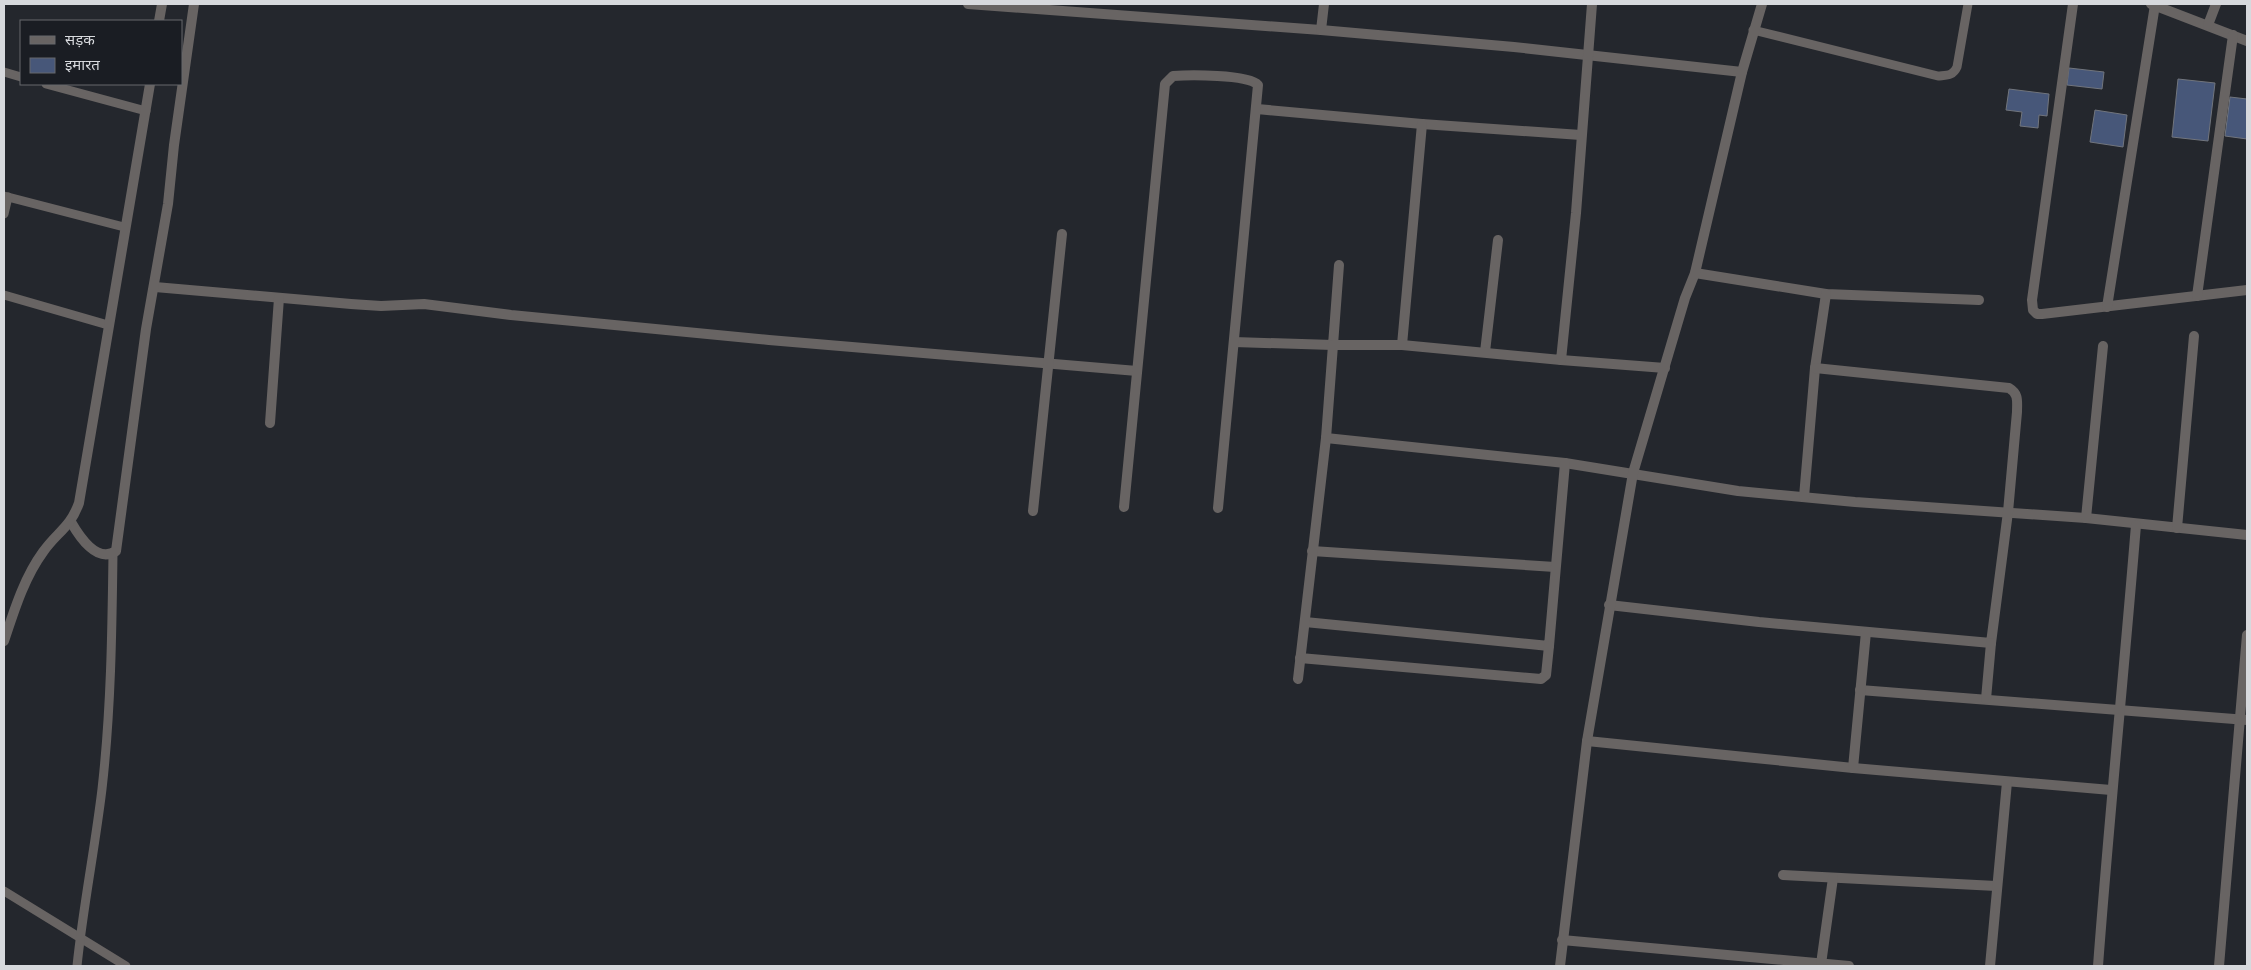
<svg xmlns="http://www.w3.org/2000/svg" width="2251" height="970" font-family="'DejaVu Sans','Noto Sans Devanagari',sans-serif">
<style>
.building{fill:#475779;stroke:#71757d}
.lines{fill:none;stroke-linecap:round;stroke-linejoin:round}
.lane{stroke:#686463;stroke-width:9}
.street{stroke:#686463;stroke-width:10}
</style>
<rect width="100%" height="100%" fill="#24272d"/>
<g class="building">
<path d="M2069 68 2104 72 2102 89 2067 85Z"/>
<path d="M2178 79 2215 83 2208 141 2172 137Z"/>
<path d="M2009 89 2049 94 2047 116 2039 115 2038 128 2020 126 2022 112 2006 110Z"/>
<path d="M2230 97 2247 99V139L2225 136Z"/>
<path d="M2095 110 2127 115 2123 147 2090 142Z"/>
</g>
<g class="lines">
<g class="lane">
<path d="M1753 30 1938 76C1947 75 1953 76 1957 67L1968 4"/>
<path d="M4 72 21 77"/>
<path d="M46 84 146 111"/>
<path d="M4 196 124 227"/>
<path d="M4 214 8 197"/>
<path d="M4 295 108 325"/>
<path d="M4 891 126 966"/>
<path d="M77 966C83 907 95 848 102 789 111 710 112 632 113 553"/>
</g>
<g class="street">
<path d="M968 4 1321 30"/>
<path d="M1324 4 1321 30 1514 47 1742 72"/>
<path d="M2073 4 2032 300 2033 310 2037 314H2042L2247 290"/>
<path d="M2151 4 2247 41"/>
<path d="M159 21 162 4"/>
<path d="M2208 25 2216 4"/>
<path d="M1257 109 1422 124 1581 135"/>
<path d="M1695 273 1826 294 1979 300"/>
<path d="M155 287 351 304 381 306 424 304 511 315 769 340 1137 371"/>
<path d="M2197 296 2233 35"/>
<path d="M2107 307 2155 5"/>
<path d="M1234 342 1333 345 1339 265"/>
<path d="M1402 345 1422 124"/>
<path d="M1485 352 1498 240"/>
<path d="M1561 360 1665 368"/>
<path d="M270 423 279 298"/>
<path d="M1326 438 1565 463 1738 491 1855 502 2086 518 2247 535"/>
<path d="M1804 497 1815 368 1826 294"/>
<path d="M1124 507 1165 84 1173 76C1188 75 1248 74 1258 85L1218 508"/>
<path d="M1033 511 1062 234"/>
<path d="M2086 518 2103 346"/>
<path d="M71 522C79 536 97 564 116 551L146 329 168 204 174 145 194 4"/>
<path d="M2177 528 2194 336"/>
<path d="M1312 551 1555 567"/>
<path d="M1609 605 1759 622 1991 643 2008 512 2017 412C2017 401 2019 394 2009 388L1815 368"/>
<path d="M1305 622 1549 646 1565 463"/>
<path d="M4 641C14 611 24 578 43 552 57 532 70 528 79 503L150 84"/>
<path d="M1300 658 1541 679 1546 675 1549 646"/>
<path d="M1298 679 1326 438 1333 345H1402L1561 360 1576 213 1592 4"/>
<path d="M1860 690 2247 720"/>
<path d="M1986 699 1991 643"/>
<path d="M1587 741 1853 768 2111 790"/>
<path d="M1853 768 1866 632"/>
<path d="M1783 875 1996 886"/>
<path d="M1562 940 1849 966"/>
<path d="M1821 964 1833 878"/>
<path d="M1560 966 1587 741 1633 473 1685 298 1695 273 1742 72 1762 4"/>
<path d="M1990 966 2007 782"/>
<path d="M2098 966C2109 819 2124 672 2136 525"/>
<path d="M2219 966 2247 635"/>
</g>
</g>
<rect width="2251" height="970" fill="none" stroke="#d7d9dd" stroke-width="10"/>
<rect x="20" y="20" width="162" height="65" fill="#1a1d23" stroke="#66686d"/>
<rect x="30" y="36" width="25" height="8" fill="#686463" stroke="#66686d"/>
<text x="65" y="45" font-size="15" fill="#d7d9dd">सड़क</text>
<rect x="30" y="58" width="25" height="15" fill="#475779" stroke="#66686d"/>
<text x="65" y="70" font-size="15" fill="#d7d9dd">इमारत</text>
</svg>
